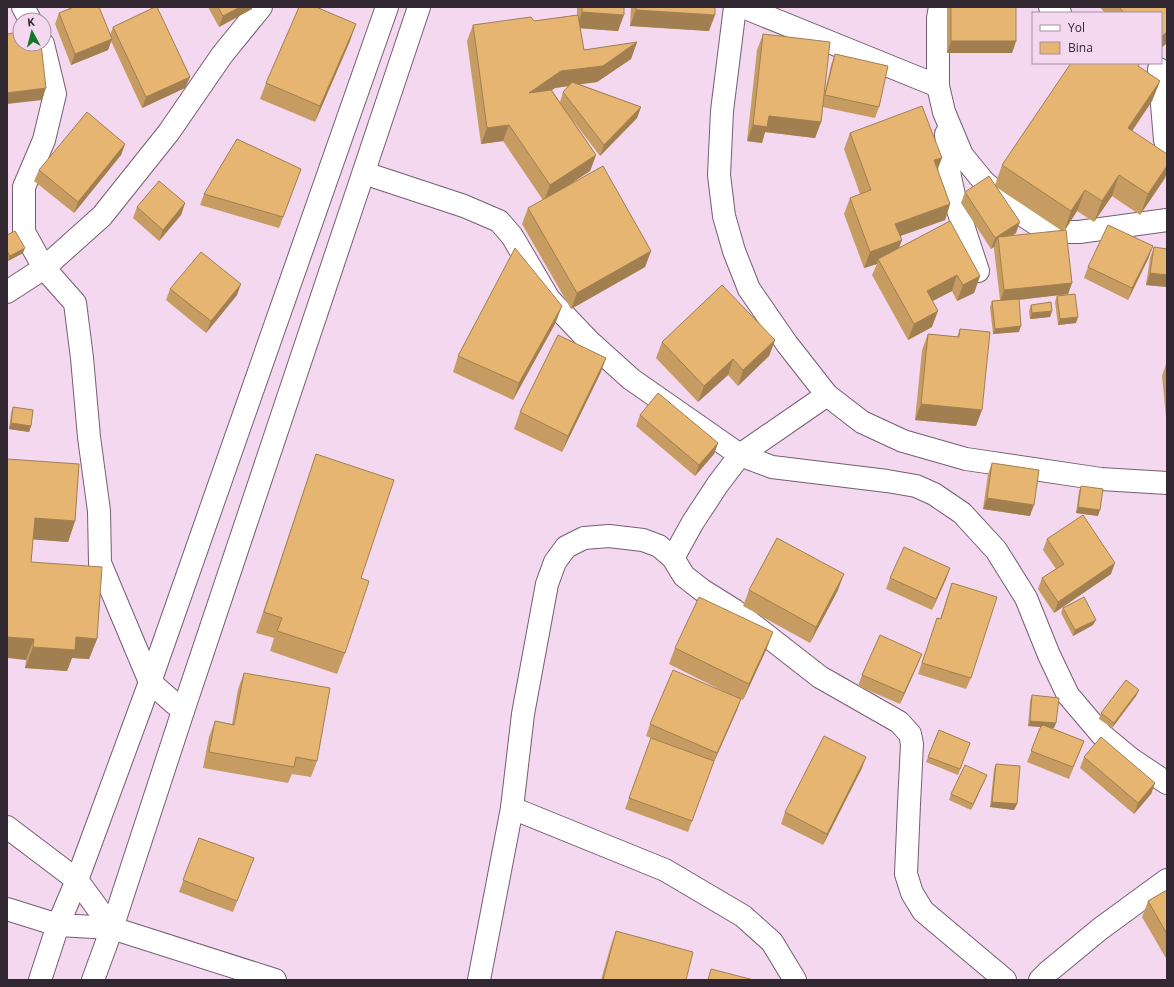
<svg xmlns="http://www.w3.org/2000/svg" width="1174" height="987" font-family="'Open Sans',sans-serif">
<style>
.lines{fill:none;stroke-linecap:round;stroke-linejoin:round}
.street-casing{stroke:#755e73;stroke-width:24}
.highway-casing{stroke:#755e73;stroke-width:24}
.street{stroke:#fff;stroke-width:22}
.highway{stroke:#fff;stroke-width:22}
.wall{fill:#c69c62;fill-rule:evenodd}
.shaded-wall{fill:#a17f50}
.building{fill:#e6b572;stroke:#a17f50}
</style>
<rect width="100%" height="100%" fill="#f3d8f0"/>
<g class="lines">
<defs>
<g id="street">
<path d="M23 7 30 20"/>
<path d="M735 7 722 111 719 175 724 216 734 251 749 289 787 344 827 395 862 422 903 441 966 459 1101 479 1167 483"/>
<path d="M743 7 938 86"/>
<path d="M940 7 938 18V86L944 112 962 155 984 182 1024 216 1044 229 1056 232H1079L1167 220"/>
<path d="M1050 7 1060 13"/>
<path d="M1159 69 1165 140 1167 146"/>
<path d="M946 134 950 177 956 204 978 271"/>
<path d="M364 173 464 206 499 221 512 236 549 299 590 342 631 379 740 455 772 467 887 481 916 486 934 494 962 513 996 550 1026 598 1049 655 1068 695 1102 735 1131 759 1167 783"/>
<path d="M7 292 44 268 24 232V187L44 140 55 94 43 44"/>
<path d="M673 558 693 522 718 484 740 455 827 395"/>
<path d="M183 711 150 682 100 563 99 511 89 437 82 358 75 303 44 268 102 216 169 132 222 55 261 7"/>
<path d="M512 808 665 870 743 916 772 942 795 980"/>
<path d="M7 827 77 880 112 928"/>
<path d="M7 909 58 925 112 928 275 980"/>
<path d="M479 980 512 808 523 714 547 584 555 562 566 547 584 538 609 536 643 540 659 546 673 558 684 576 702 590 734 610 820 677 899 722 910 734 912 744 909 804 906 874 912 893 923 911 1005 980"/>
<path d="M1040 980 1048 972 1100 929 1167 880"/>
</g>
<g id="highway">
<path d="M40 980 58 925 77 880 150 682 387 7"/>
<path d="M93 980 112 928 183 711 419 7"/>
</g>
</defs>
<use href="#street" class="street-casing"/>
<use href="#highway" class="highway-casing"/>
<use href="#street" class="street"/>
<use href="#highway" class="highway"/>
</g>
<g class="wall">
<path d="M208 7H252V9L219 27Z"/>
<path d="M577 7H624L618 31 580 28 584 50 637 42 631 59 597 82 579 84 641 107 637 118 600 156 571 118 596 155 590 171 570 184 651 251 645 267 571 309 522 224 528 208 543 200 503 141 481 144 467 41 473 25 534 21 577 15ZM569 86 563 92 560 102 552 90 555 88Z"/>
<path d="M631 7H715L709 31 630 26Z"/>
<path d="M947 7H1016V41L1012 53H947Z"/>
<path d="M1100 7H1167V43L1161 48V13H1105Z"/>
<path d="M59 13 110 35 113 27 190 77 185 88 142 108 111 41 108 50 71 65 55 24Z"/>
<path d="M763 34 824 95 831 65 835 54 879 107 875 118 822 107 821 122 815 138 765 132 762 143 747 141 757 50Z"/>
<path d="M350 41 315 122 260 99 266 83Z"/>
<path d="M1139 67 1160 81 1152 101 1132 131 1165 178 1140 215 1112 196 1094 222 1077 211 1064 230 1072 283 1068 294 1019 300V332L993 334 990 307 992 301 1000 300 994 249V247L991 249 961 203 965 192 995 185 1002 165ZM996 187 1062 231 1010 236 1016 233Z"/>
<path d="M850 133 938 170 950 204 945 220 900 236 899 248 980 276 974 293 957 301 952 291 932 301V327L908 340 872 275 877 264 864 268 844 214 850 198 860 194 844 149Z"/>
<path d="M125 144 121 155 74 213 34 181 39 170Z"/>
<path d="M301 169 279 228 200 205 204 194Z"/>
<path d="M185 203 181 215 159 241 133 218 137 207Z"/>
<path d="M7 235 23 253 8 261 7 260Z"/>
<path d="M1154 247 1167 249V287L1146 285 1150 258Z"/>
<path d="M1149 257 1128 300 1084 278 1088 267Z"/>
<path d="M170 289 237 295 206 333 166 300Z"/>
<path d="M1057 296 1076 323 1058 325 1055 302Z"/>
<path d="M1031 305 1052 311 1050 317 1030 319 1029 311Z"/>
<path d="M556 322 513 400 453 372 458 356Z"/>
<path d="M960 329 976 426 915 420 922 350 928 334 957 337Z"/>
<path d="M775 340 769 356 738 386 728 375 698 402 656 358 662 342Z"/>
<path d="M606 358 600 374 562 452 514 429 520 412Z"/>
<path d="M1167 361V427L1162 376Z"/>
<path d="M13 407 31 426 29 432 9 429 11 413Z"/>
<path d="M640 415 718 443 714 454 695 476 636 426Z"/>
<path d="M316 454 361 578 345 653 337 674 270 651 274 638 256 633 309 475Z"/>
<path d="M7 459 75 521 68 542 33 539 31 562 97 639 89 659 72 658 67 671 25 668 26 660Z"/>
<path d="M992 463 1030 516 983 509 988 474Z"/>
<path d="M1081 486 1098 516 1076 513 1079 491Z"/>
<path d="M1047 539 1111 574 1054 613 1038 589 1042 578 1056 569 1043 550Z"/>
<path d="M950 568 946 579 932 610 886 589 890 578Z"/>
<path d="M952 583 971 678 966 689 918 674 937 618 940 619Z"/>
<path d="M749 590H838L810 643 743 606Z"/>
<path d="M1063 608 1093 625 1073 636 1061 613Z"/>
<path d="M675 648H767L743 700 741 699 737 710 713 764 688 832 625 809 651 738 646 736 650 724 735 697 669 664Z"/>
<path d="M922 654 917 666 900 704 858 686 862 675Z"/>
<path d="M244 673 317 761 311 777 292 774 288 783 203 768 209 737 215 721 232 724 238 689Z"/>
<path d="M1139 690 1136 696 1112 728 1099 719 1101 713Z"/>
<path d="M1032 695 1056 723 1054 728H1051L1084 741 1069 779 1027 762 1041 727 1028 726 1030 701Z"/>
<path d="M939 730 970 743 958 775 926 762Z"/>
<path d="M1084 757 1155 783 1151 794 1134 814 1080 768Z"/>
<path d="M996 764 1017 804 1014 810 990 807 994 769Z"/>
<path d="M862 768 823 845 781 824 785 812Z"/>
<path d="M987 775 985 780 971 810 949 800 951 794Z"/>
<path d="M199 838 254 858 233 912 179 892Z"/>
<path d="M1167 890V960L1142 917 1148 901Z"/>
<path d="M616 931 686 980H601L610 948Z"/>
</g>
<g class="shaded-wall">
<path d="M240 7H252V9L219 27 223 16Z"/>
<path d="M636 10 715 15 709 31 630 26Z"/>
<path d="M582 12 624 15 618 31 576 28Z"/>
<path d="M356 24 350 41 315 122 320 106Z"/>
<path d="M1167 32V43L1161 48V37Z"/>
<path d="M112 39 108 50 71 65 75 54Z"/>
<path d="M951 41H1016L1012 53H947Z"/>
<path d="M637 42 631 59 597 82 555 88 523 110 529 93 561 71Z"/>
<path d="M190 77 185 88 142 108 146 97Z"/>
<path d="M1160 81 1152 101 1120 149 1128 128Z"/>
<path d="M46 88 42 100 7 104V93Z"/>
<path d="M641 107 637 118 600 156 604 145Z"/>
<path d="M769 116 821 122 815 138 765 132 762 143 747 141 753 125Z"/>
<path d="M509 125 503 141 481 144 487 128Z"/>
<path d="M125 144 121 155 74 213 78 202Z"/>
<path d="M596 155 590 171 544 201 550 185Z"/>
<path d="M942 158 936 174 934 160Z"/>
<path d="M1167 166V172L1165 178 1140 215 1148 194Z"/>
<path d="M1119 175 1112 196 1094 222 1102 201Z"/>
<path d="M1085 190 1077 211 1064 232 1071 211Z"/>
<path d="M185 203 181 215 159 241 163 230Z"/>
<path d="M950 204 945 220 889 240 895 224Z"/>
<path d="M1020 222 1016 233 999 244 998 237 994 247 991 249 995 238Z"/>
<path d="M902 240 896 256 878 259 877 264 864 268 870 252Z"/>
<path d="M1153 246 1149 257 1128 300 1132 288Z"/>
<path d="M25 248 23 253 8 261 10 256Z"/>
<path d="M651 251 645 267 571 309 577 293Z"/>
<path d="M1150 273 1167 275V287L1146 285Z"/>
<path d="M957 275 952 291 921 307 927 291Z"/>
<path d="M980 276 974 293 957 301 963 285Z"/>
<path d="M1072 283 1068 294 1000 302 1004 290Z"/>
<path d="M241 284 237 295 206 333 211 321Z"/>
<path d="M562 306 556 322 513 400 519 383Z"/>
<path d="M938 311 932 327 908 340 914 324Z"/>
<path d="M1052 311 1050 317 1030 319 1032 313Z"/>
<path d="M1078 317 1076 323 1058 325 1060 319Z"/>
<path d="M1021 326 1019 332 993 334 995 329Z"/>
<path d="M775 340 769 356 738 386 743 370Z"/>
<path d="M606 358 600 374 562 452 568 436Z"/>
<path d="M733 359 728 375 698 402 704 386Z"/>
<path d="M921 404 982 410 976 426 915 420Z"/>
<path d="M11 423 31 426 29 432 9 429Z"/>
<path d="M718 443 714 454 695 476 699 465Z"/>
<path d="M987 498 1034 505 1030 516 983 509Z"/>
<path d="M1078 507 1100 510 1098 516 1076 513Z"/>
<path d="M35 518 75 521 68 542 27 539Z"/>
<path d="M1115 563 1111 574 1054 613 1058 602Z"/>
<path d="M950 568 946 579 932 610 936 599Z"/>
<path d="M844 574 838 590 810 643 816 627Z"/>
<path d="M1096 620 1093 625 1073 636 1075 630Z"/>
<path d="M773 632 767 648 743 700 749 684Z"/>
<path d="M7 637 34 639 26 660 7 658Z"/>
<path d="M76 637 97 639 89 659 72 658 67 671 25 668 33 647Z"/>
<path d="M922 654 917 666 900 704 904 693Z"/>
<path d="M1139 690 1136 696 1112 728 1114 723Z"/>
<path d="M741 699 737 710 713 764 717 753Z"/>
<path d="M1030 721 1056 723 1054 728 1028 726Z"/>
<path d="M866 757 862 768 823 845 827 834Z"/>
<path d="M987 775 985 780 971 810 973 804Z"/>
<path d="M1155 783 1151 794 1134 814 1138 803Z"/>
<path d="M992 802 1017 804 1014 810 990 807Z"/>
</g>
<g class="building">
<path d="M74 7H99L112 39 75 54 59 13Z"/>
<path d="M155 7H157L190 77 146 97 113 27Z"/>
<path d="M218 7H240L223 16Z"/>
<path d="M299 7H316L356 24 320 106 266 83Z"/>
<path d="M582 7H624V15L582 12Z"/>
<path d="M636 7H715V15L636 10Z"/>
<rect x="951" y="7" width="65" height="34"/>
<path d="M1119 7H1167V32L1161 37V13H1124Z"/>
<path d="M578 15 584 50 637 42 603 66 561 71 529 93 551 90 596 155 550 185 509 125 487 128 473 25 531 17 534 21Z"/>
<path d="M20 32V44H41L46 88 7 93V34Z"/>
<path d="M763 34 830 42 821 122 769 116 767 127 753 125Z"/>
<path d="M835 54 888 66 879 107 825 95Z"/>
<path d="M1071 63H1140L1138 66 1160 81 1128 128 1167 154V166L1148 194 1119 175 1102 201 1085 190 1071 211 1002 165Z"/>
<path d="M572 82 641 107 604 145 563 92Z"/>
<path d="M922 106 942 158 934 160 950 204 895 224 902 240 870 252 850 198 871 190 850 133Z"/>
<path d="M87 112 125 144 78 202 39 170Z"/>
<path d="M237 139 301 169 283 217 204 194Z"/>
<path d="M603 166 651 251 577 293 528 208Z"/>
<path d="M989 176 1020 222 995 238 965 192Z"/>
<path d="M159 181 185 203 163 230 137 207Z"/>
<path d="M950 221 980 276 963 285 957 275 927 291 938 311 914 324 878 259Z"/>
<path d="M1108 225 1153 246 1132 288 1088 267Z"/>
<path d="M1066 230 1072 283 1004 290 998 237Z"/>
<path d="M15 231 25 248 10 256 7 251V235Z"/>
<path d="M1154 247 1167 249V275L1150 273Z"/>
<path d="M515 248 562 306 519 383 458 356Z"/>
<path d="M201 252 241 284 211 321 170 289Z"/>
<path d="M722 285 775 340 743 370 733 359 704 386 662 342Z"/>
<path d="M1075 294 1078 317 1060 319 1057 296Z"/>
<path d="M1019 299 1021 326 995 329 992 301Z"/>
<path d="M1051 302 1052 311 1032 313 1031 305Z"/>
<path d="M960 329 990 332 982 410 921 404 928 334 959 337Z"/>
<path d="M558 335 606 358 568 436 520 412Z"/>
<path d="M658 393 718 443 699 465 640 415Z"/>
<path d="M13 407 33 410 31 426 11 423Z"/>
<path d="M316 454 394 480 361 578 369 581 345 653 277 631 282 618 264 612Z"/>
<path d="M7 459 79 464 75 521 35 518 31 562 102 567 97 639 76 637 75 650 33 647 34 639 7 637Z"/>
<path d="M992 463 1039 470 1034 505 987 498Z"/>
<path d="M1081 486 1103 489 1100 510 1078 507Z"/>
<path d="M1083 515 1115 563 1058 602 1042 578 1064 564 1047 539Z"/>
<path d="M777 538 844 574 816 627 749 590Z"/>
<path d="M904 547 950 568 936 599 890 578Z"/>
<path d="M952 583 997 597 971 678 922 663 937 618 941 619Z"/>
<path d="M699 597 773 632 749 684 675 648Z"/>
<path d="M1084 597 1096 620 1075 630 1063 608Z"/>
<path d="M880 635 922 654 904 693 862 675Z"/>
<path d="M673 670 741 699 717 753 650 724Z"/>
<path d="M244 673 330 688 317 761 296 757 294 767 209 752 215 721 234 725Z"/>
<path d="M1126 680 1139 690 1114 723 1101 713Z"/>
<path d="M1032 695 1059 698 1056 723 1030 721Z"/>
<path d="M1043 725 1084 741 1073 767 1031 751 1040 728Z"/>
<path d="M939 730 970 743 960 769 928 757Z"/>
<path d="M824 736 866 757 827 834 785 812Z"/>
<path d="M1101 737 1155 783 1138 803 1084 757Z"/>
<path d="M651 738 714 761 692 821 629 798Z"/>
<path d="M996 764 1020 766 1017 804 992 802Z"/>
<path d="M965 765 987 775 973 804 951 794Z"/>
<path d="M199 838 254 858 237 901 183 880Z"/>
<path d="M1167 890V934L1148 901Z"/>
<path d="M616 931 693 952 686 980H603Z"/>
<path d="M711 969 754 980H708Z"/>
</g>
<rect width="1174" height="987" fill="none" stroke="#312730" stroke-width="16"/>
<rect x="1032" y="12" width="130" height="52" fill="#f3d8f0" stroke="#a591a3"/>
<rect x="1040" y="25" width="20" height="6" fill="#ffffff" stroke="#a591a3"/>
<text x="1068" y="32" font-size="12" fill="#312730">Yol</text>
<rect x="1040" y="42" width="20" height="12" fill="#e6b572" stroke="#a591a3"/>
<text x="1068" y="52" font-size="12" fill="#312730">Bina</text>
<g transform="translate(32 32) rotate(353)"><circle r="19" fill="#f3d8f0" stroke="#a591a3"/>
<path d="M0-3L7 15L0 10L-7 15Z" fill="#137728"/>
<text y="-6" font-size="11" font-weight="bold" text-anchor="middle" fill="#312730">K</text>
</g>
</svg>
